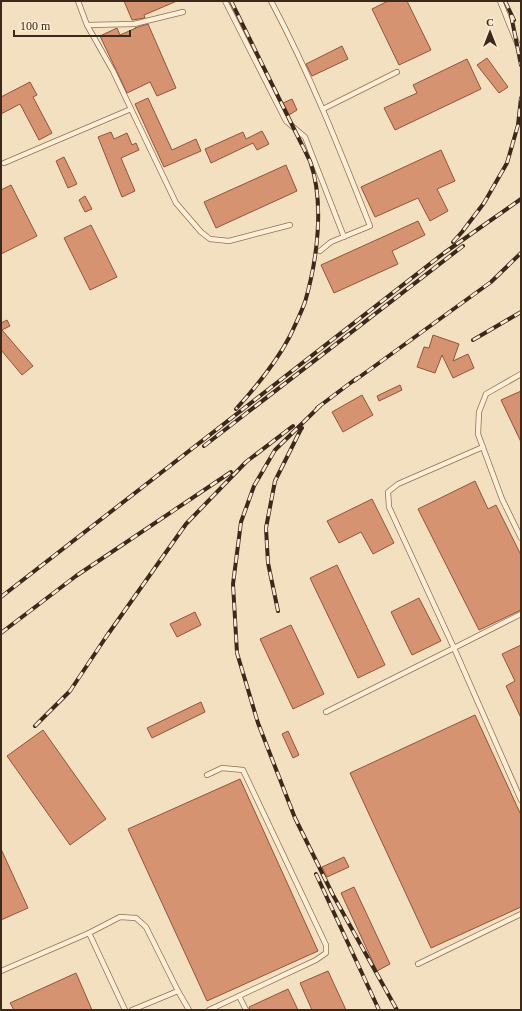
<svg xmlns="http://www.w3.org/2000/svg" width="522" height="1011" font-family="'Times New Roman',serif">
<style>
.building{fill:#d69372;stroke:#925438}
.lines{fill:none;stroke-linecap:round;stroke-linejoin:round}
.service-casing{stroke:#8f6f56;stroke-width:6}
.service{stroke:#fdeed5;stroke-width:4.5}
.rail-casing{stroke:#3d291c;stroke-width:4}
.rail{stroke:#faebd1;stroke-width:2.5;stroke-dasharray:8;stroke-linecap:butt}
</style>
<rect width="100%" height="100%" fill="#f3e0c1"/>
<g class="building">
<path d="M124 1H177L144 15 145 18 132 20Z"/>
<path d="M388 1H407L431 50 399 65 372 9Z"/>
<path d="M148 24 176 88 157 96 150 82 127 93 100 36 117 28 120 35 136 28H135Z"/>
<path d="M342 46 348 59 312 76 306 64Z"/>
<path d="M487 58 508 87 499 93 477 65Z"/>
<path d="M467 59 481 89 395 130 384 108 417 93 413 85Z"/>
<path d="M30 82 37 95 33 97 52 133 39 140 20 104 1 114V97Z"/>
<path d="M148 98 172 150 196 139 201 151 164 167 135 104Z"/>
<path d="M292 99 297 110 289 115 283 103Z"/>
<path d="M262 131 269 144 257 150 253 143 211 163 205 149 243 132 246 139Z"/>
<path d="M111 132 114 139 127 133 132 145 136 143 139 150 121 158 135 191 122 197 98 137Z"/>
<path d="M441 150 455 181 437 189 448 211 430 221 418 198 375 217 361 187Z"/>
<path d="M64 157 77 184 68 188 56 161Z"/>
<path d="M286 165 297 191 216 228 204 202Z"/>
<path d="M11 185 37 236 1 254V190Z"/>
<path d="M85 196 92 209 85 212 79 200Z"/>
<path d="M418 221 425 235 392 251 398 264 334 293 321 265Z"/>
<path d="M91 225 117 277 90 290 64 238Z"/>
<path d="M7 320 10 326 2 330 33 366 22 375 1 350V323Z"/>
<path d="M433 335 459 344 453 361 468 354 474 368 453 378 442 355 435 373 417 367 424 347 429 348Z"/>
<path d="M400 385 402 390 379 401 377 396Z"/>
<path d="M521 391V442L501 400Z"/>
<path d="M362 395 373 415 343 432 332 412Z"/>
<path d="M475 481 488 509 496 505 521 555V610L479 630 418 509Z"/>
<path d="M372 499 394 543 373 554 361 532 339 543 327 521Z"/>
<path d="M337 565 385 665 358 678 310 578Z"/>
<path d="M419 598 441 641 412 655 391 612Z"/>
<path d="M195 612 201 625 177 637 170 624Z"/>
<path d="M291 625 324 694 293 709 260 639Z"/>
<path d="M521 645V718L506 686 515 681 502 654Z"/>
<path d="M201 702 205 712 152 738 147 728Z"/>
<path d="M475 715 521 815V907L431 948 350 773Z"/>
<path d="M43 730 106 819 70 845 7 756Z"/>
<path d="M288 731 299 755 293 758 282 734Z"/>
<path d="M240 779 318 951 207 1001 128 829Z"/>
<path d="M1 849 28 908 1 920Z"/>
<path d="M344 857 349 867 327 877 322 867Z"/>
<path d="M354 887 390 964 377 971 341 893Z"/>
<path d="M328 971 346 1010H312L300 983Z"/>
<path d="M76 973 92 1010H14L10 1003Z"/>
<path d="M288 989 298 1010H250L249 1007Z"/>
</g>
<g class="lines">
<defs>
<g id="service">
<path d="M78 1 87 25 134 24 183 12"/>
<path d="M225 1 286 121 305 137 344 237"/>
<path d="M271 1C310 74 340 150 370 226L331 242 320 251"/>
<path d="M500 1 521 53"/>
<path d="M131 109 176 203 201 232 210 239 229 241 290 225"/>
<path d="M323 109 397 72"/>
<path d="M4 163 131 109 113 71 87 25"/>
<path d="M521 374 486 394 479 412 478 434 502 499 521 538"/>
<path d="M521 614 454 648 521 800"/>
<path d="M326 712 454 648 389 507 388 492 398 484 483 447"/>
<path d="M207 775 222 768 243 770 326 945V953L316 960 209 1010"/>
<path d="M89 933 125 1010"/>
<path d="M418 964 521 914"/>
<path d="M1 971 89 933 120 917 136 918 146 927 178 991 189 1010"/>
<path d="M239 996 246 1010"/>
<path d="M132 1010 178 991"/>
</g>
</defs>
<use href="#service" class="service-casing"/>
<use href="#service" class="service"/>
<defs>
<g id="rail">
<path d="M231 1 302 145C305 150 307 156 310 161 325 203 317 261 305 302 301 313 295 325 290 336 276 363 256 387 236 409"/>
<path d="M505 1 514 20"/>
<path d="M511 15 521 65"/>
<path d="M453 242 462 232 484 203 507 163 518 125 521 98"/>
<path d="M473 340 521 312"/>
<path d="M354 381 491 282 521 253"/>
<path d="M320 406 275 450 254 486 241 522 233 584 237 653 258 723 295 818 333 895 397 1010"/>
<path d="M317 408 357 378"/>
<path d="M204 446 463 246"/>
<path d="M1 597 444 253 521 199"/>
<path d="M278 611 268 563 266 528 275 481 301 429 302 428"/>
<path d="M1 633 76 576 231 472"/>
<path d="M35 726 70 691 106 637 186 524 246 462 293 426"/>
<path d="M316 874 379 1010"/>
</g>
</defs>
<use href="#rail" class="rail-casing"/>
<use href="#rail" class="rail"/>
</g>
<rect width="522" height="1011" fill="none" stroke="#3d291c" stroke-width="4"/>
<g transform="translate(490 32)" stroke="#faebd1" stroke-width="3" paint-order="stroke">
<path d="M0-3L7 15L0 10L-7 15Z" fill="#3d291c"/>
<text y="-6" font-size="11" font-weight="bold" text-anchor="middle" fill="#3d291c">С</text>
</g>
<path d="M14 30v6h116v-6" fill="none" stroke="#3d291c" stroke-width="2"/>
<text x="20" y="30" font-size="12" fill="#3d291c" stroke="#faebd1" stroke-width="3" paint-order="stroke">100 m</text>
</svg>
